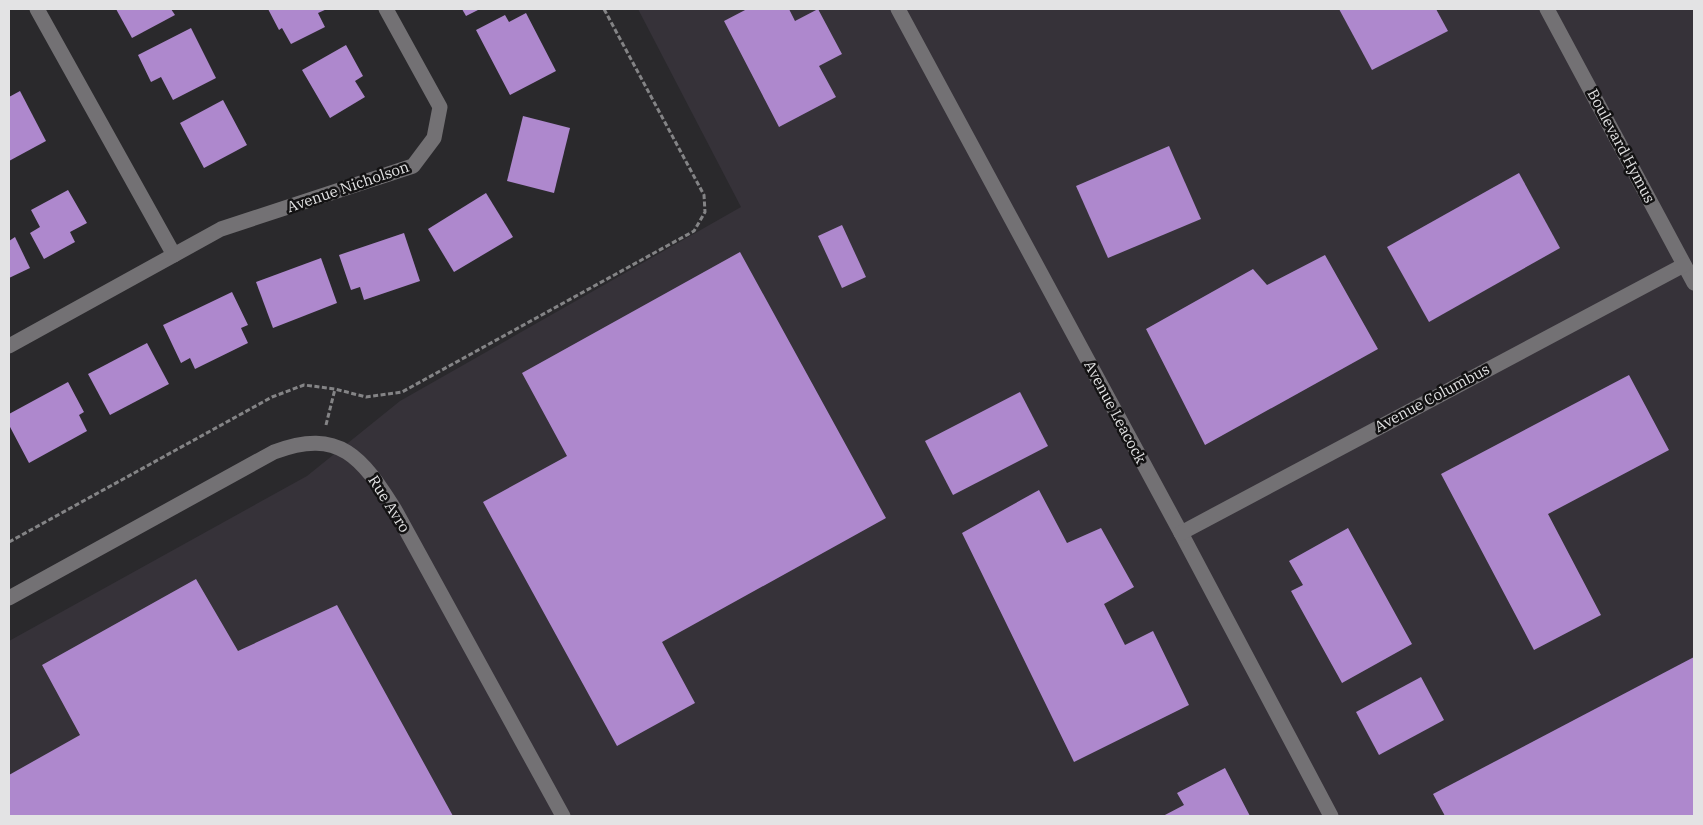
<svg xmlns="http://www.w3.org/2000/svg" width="1703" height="825" font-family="'IBM Plex Serif',serif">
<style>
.built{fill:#363239}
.building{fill:#ae88cd}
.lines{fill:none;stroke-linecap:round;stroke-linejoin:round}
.path{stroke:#848486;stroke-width:3;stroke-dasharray:5 2.5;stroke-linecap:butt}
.minor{stroke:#737174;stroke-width:15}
.labels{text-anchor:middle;stroke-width:5;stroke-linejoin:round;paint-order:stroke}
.street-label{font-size:15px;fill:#e3e3e4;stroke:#131213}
</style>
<rect width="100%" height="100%" fill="#2a292c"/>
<path class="built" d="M638 9H1694V816H9V641L307 476 400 401 741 207Z"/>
<g class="building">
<path d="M116 9H171L175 15 132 38Z"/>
<path d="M268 9H327L318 13 325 27 291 44 282 28 279 30Z"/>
<path d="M462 9H480L466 16Z"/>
<path d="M747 9H789L795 21 818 9 842 54 819 66 836 97 779 127 724 21Z"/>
<path d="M1339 9H1436L1448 31 1372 70Z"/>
<path d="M526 13 556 71 510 95 476 30 505 15 509 22Z"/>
<path d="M191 28 216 78 173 100 161 77 151 82 138 55Z"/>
<path d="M346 45 363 76 355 81 365 97 330 118 302 70Z"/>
<path d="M20 91 46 141 9 161V97Z"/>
<path d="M223 100 247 145 204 168 180 123Z"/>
<path d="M523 116 570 128 554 193 507 181Z"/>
<path d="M1169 146 1201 219 1108 258 1076 186Z"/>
<path d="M1519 173 1560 248 1429 322 1387 247Z"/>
<path d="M68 190 87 223 70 232 75 242 44 259 30 233 40 227 31 210Z"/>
<path d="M486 193 513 237 454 272 428 229Z"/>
<path d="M842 225 866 277 842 288 818 236Z"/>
<path d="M404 233 420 281 364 300 360 287 351 290 339 255Z"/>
<path d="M15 237 30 268 9 278V241Z"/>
<path d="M740 252 886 518 662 642 695 703 617 746 483 502 567 456 522 373Z"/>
<path d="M1325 255 1378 349 1205 445 1146 329 1253 269 1267 285Z"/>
<path d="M321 258 337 303 273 328 256 282Z"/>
<path d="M232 292 248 325 241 328 248 343 195 369 190 358 181 363 163 325Z"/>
<path d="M147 343 169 384 110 415 88 374Z"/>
<path d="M1629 375 1669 450 1548 514 1601 615 1534 650 1441 474Z"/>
<path d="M68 382 84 412 79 415 87 431 29 463 9 425V414Z"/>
<path d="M1020 392 1048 446 953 495 925 441Z"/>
<path d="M1039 490 1067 543 1101 528 1134 587 1104 604 1125 645 1153 631 1189 705 1074 762 962 533Z"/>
<path d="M1348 528 1412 644 1342 683 1291 591 1303 585 1289 561Z"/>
<path d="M196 579 238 651 337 605 453 816H9V775L80 735 42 665Z"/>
<path d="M1694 657V816H1445L1433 794Z"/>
<path d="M1421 677 1444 720 1379 755 1356 712Z"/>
<path d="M1225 768 1250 816H1163L1184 805 1177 793Z"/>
</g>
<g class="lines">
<g class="path">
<path d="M326 425 335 389"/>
<path d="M9 542 272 397 304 385 335 389 366 397 402 392 694 231 705 212 704 195 604 9"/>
</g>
<g class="minor">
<path d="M37 9 174 255"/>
<path d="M898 9 1181 533 1331 816"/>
<path d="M1547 9 1694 283"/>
<path d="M9 346 221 229 413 166 434 138 440 107 386 9"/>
<path d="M1181 533 1684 265"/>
<path d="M9 598 274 452C340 427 362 458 395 510L563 816"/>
</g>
</g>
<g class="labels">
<g class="street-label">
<text transform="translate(1621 146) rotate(62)" y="5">Boulevard Hymus</text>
<text transform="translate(348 187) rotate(-19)" y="5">Avenue Nicholson</text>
<text transform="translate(1432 398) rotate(-28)" y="5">Avenue Columbus</text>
<text transform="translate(1115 412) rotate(62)" y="5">Avenue Leacock</text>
<text transform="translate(389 504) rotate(58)" y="5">Rue Avro</text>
</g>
</g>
<rect width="1703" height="825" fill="none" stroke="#e3e3e4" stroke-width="20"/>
</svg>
